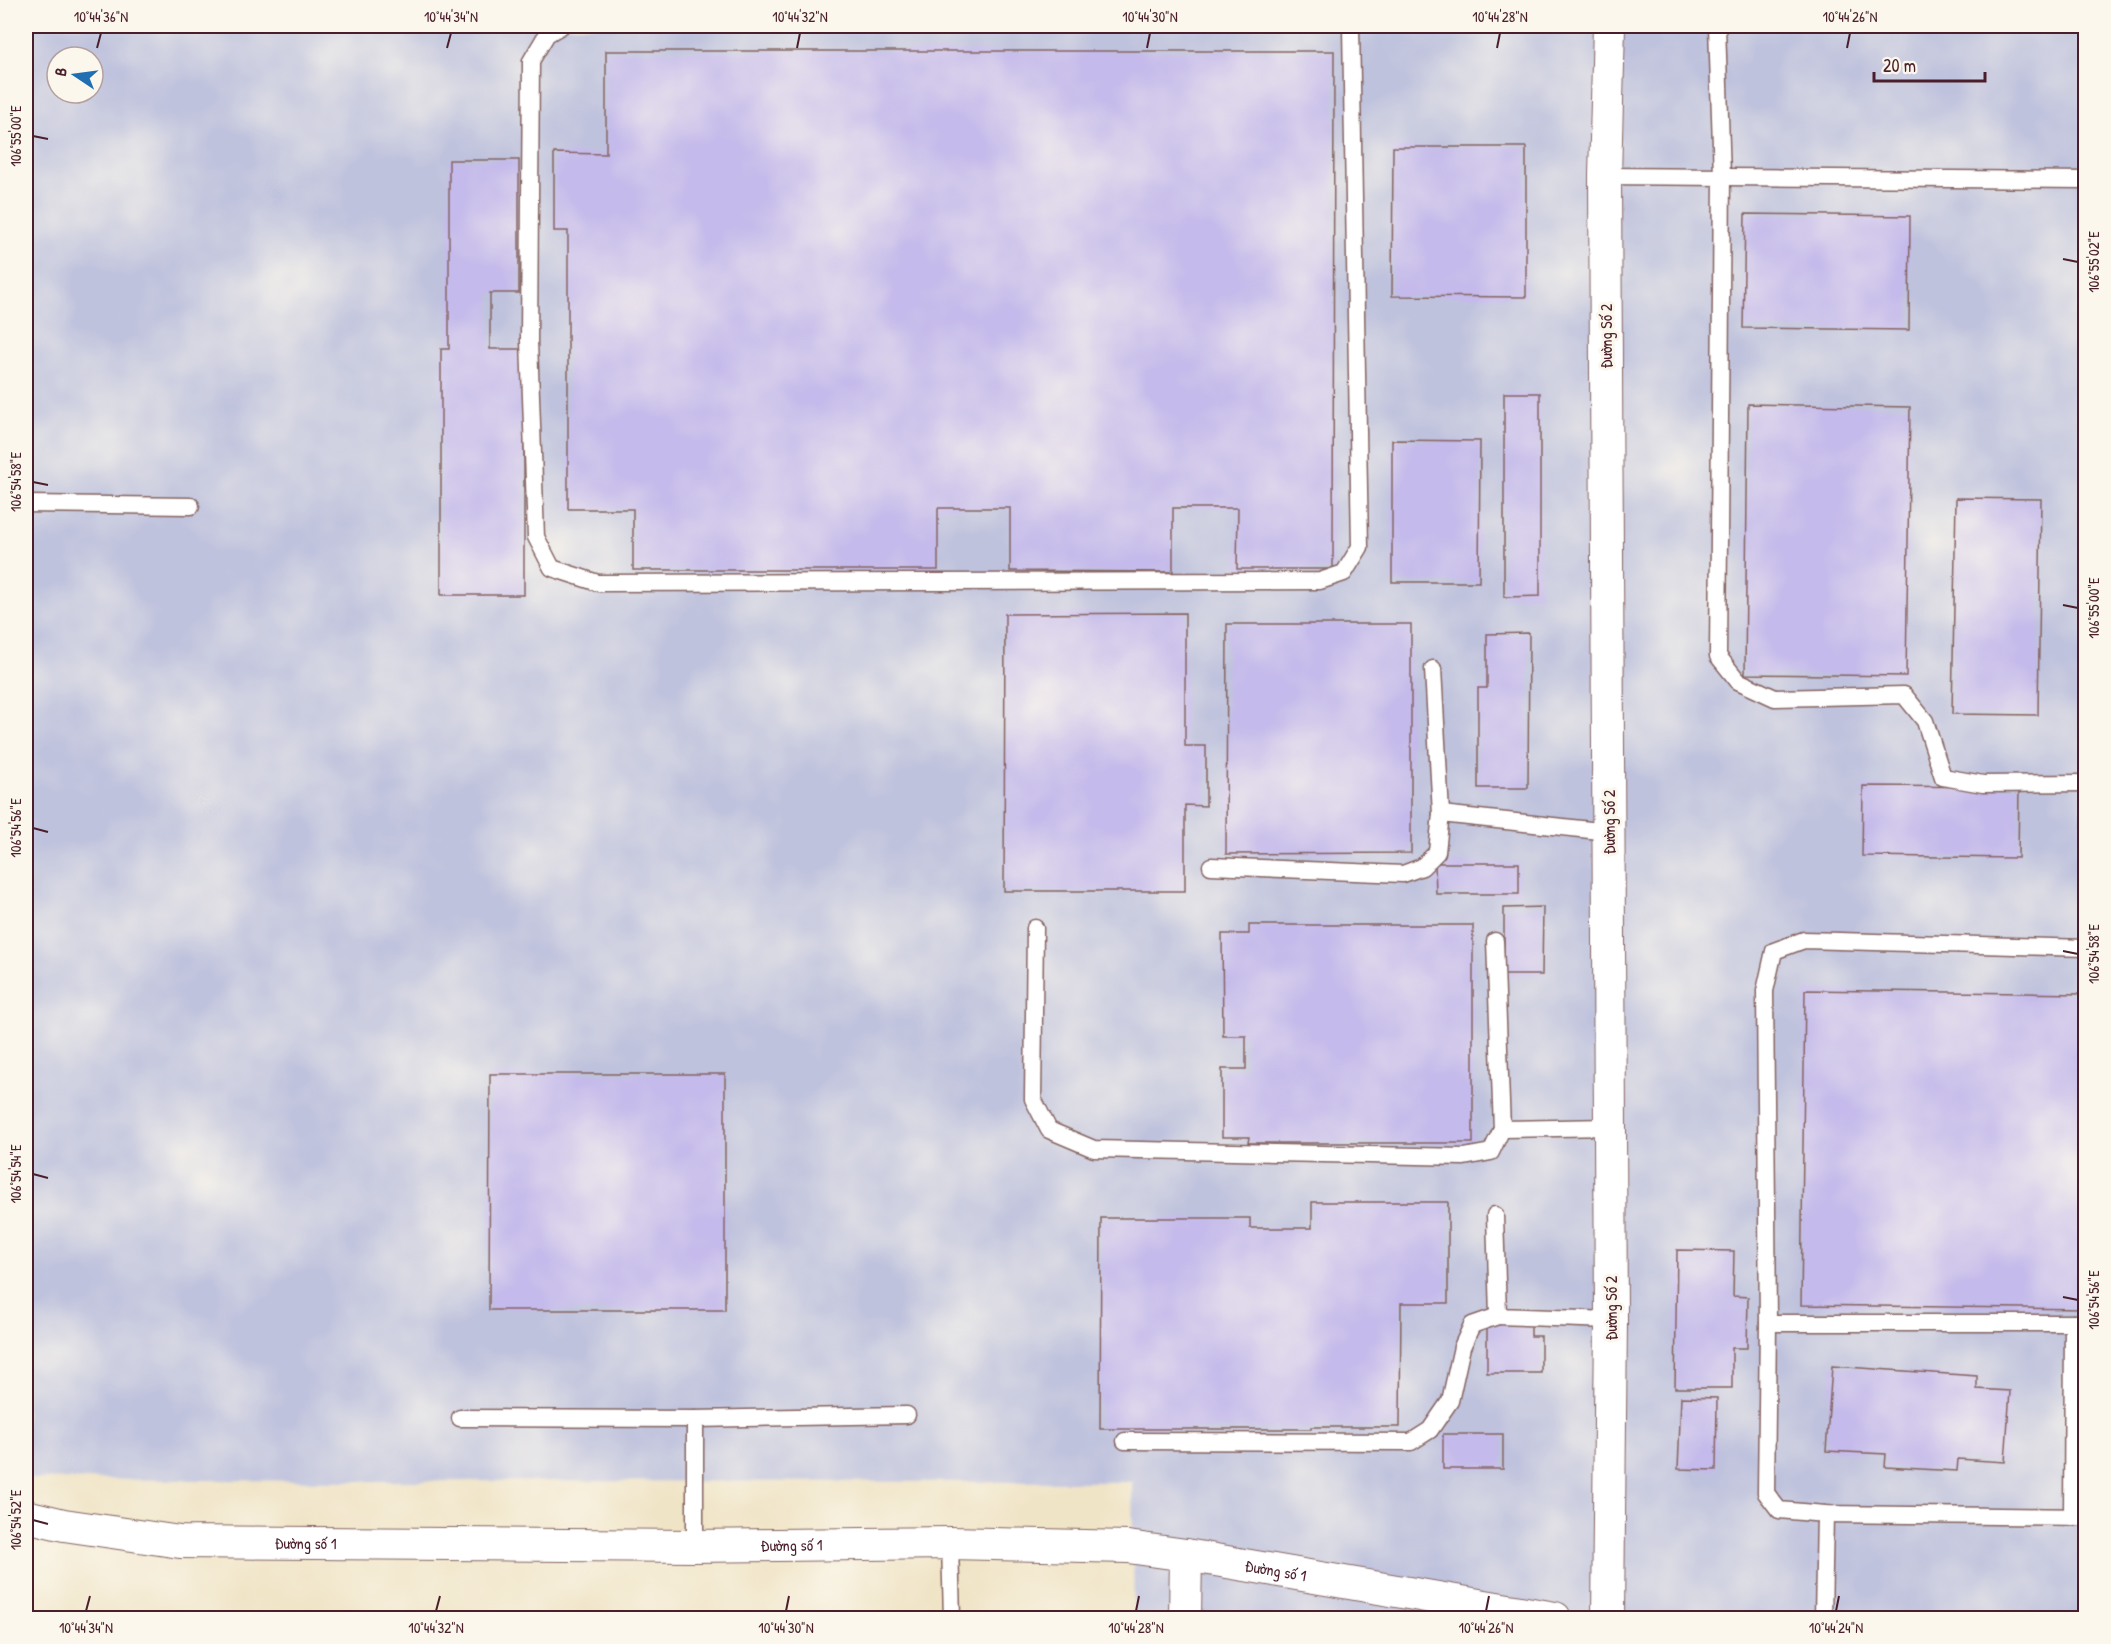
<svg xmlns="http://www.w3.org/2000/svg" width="2111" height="1644" font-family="'Patrick Hand',sans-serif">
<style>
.industrial{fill:#bfc2dd;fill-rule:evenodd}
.building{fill:#c4baeb}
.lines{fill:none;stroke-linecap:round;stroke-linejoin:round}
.service-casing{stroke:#846461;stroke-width:19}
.minor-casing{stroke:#846461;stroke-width:34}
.service{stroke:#fff;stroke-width:16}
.minor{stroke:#fff;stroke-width:32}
.ticks{fill:none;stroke:#4a1f2b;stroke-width:2}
.labels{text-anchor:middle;stroke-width:6;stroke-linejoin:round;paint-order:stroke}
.street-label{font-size:16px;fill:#4a1f2b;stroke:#fbf7ec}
.neatline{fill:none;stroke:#4a1f2b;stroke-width:2}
.ticks-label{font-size:15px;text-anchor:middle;fill:#4a1f2b}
</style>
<rect width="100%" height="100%" fill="#fbf7ec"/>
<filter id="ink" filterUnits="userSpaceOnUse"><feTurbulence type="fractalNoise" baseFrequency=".0167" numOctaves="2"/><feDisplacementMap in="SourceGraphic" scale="12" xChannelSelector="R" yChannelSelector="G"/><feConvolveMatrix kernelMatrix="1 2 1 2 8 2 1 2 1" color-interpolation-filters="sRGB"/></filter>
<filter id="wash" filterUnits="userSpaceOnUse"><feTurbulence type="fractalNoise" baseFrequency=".008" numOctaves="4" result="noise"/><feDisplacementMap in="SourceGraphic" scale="24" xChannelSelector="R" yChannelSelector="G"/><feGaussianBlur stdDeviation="1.35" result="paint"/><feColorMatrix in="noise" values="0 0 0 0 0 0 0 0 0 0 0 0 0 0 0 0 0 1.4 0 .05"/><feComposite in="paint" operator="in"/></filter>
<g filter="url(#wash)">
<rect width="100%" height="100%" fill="#f0e4c6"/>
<path class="industrial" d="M26 26H2085V1618H1134L1132 1482 349 1481 26 1479ZM57 57H93V93H57Z"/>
<g id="blocks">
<g class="building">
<path d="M606 51H1334L1333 569H1237L1238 508H1173V572L1010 571V508H938V570H633V509H568V231H554V153L606 154Z"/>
<path d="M1393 147H1526V297L1392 296Z"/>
<path d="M449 160H519V293H490V349H524V595H441V349H449Z"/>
<path d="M1745 214 1910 216 1909 330 1743 328Z"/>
<path d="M1504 393H1540V596L1504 597Z"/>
<path d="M1748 404 1910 407 1906 676 1745 674Z"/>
<path d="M1392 440 1480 441 1479 582H1392Z"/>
<path d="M1956 498 2041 499 2038 715 1952 714Z"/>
<path d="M1185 613V746H1206V806L1185 805V891H1004L1005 614Z"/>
<path d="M1227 624H1411V853L1226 854Z"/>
<path d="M1529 633 1528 788H1478V688H1487V634Z"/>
<path d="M1863 786 2019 787 2018 858 1862 856Z"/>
<path d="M2083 793H2086V947H2080Z"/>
<path d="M1435 863H1519V894H1436Z"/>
<path d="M1543 907 1542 975H1504V908Z"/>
<path d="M1249 925H1473V1143H1248L1249 1137H1222V1069H1246V1036H1223L1222 934H1249Z"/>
<path d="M1805 990 2086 994V1309L1801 1305Z"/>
<path d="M490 1074H725V1310H489Z"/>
<path d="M1312 1202H1448V1303H1401L1400 1427H1311V1429H1100L1101 1218H1250V1228H1312Z"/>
<path d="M1677 1250 1734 1251 1733 1296 1748 1297 1747 1348H1732V1388H1675Z"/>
<path d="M1531 1323V1336H1541V1373H1487V1324Z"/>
<path d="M1832 1366 1977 1376V1389L2010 1391 2005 1462 1958 1459 1957 1471 1885 1467 1886 1454 1826 1451Z"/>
<path d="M1681 1397 1717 1398 1716 1470 1678 1469Z"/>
<rect x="1443" y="1434" width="60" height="35"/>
</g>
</g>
</g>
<g filter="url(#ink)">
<use href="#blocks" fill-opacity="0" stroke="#846461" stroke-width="1.5"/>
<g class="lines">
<defs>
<g id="service">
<path d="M561 26 547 34 531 61 529 341 536 537 552 568 598 583 1320 581 1344 573 1360 547 1351 26"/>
<path d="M1717 26 1722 176 1718 656 1738 681 1775 698 1904 695 1925 721 1943 777 1983 784 2086 783"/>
<path d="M1605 176 2086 180"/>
<path d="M26 504 191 506"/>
<path d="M1433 669 1441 814 1609 832"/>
<path d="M1211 866 1403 874 1422 867 1437 852 1441 814"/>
<path d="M1035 928 1033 1099 1049 1130 1094 1149 1464 1157 1491 1152 1502 1129"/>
<path d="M1495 941 1502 1129 1609 1127"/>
<path d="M2086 948 1804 940 1774 951 1765 991 1768 1323 1766 1493 1779 1510 1825 1514 2086 1517"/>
<path d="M1495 1215 1498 1316 1611 1320"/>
<path d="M1768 1323H2086"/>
<path d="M460 1418 695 1419V1546"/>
<path d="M695 1419 907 1415"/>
<path d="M1125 1441 1411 1442 1430 1430 1450 1401 1462 1347 1472 1325 1498 1316"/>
<path d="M2072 1517 2073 1323"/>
<path d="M950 1543 952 1618"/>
<path d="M1823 1618 1825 1514"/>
</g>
<g id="minor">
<path id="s1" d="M26 1516 64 1525 180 1542 695 1546 950 1543 1128 1547 1186 1555 1555 1618"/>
<path d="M1185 1618 1186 1555"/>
<path d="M1608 1618 1611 1320 1605 176 1609 26"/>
</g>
</defs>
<use href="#service" class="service-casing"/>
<use href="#minor" class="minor-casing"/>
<use href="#service" class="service"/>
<use href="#minor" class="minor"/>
</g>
</g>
<path class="ticks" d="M97 48 101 33M447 48 451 33M797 48 800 33M1147 48 1150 33M1497 48 1500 33M1847 48 1850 33M33 136 48 139M2063 259 2078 262M33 482 48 485M2063 605 2078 608M33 828 48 832M2063 951 2078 954M33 1174 48 1178M2063 1297 2078 1300M33 1520 48 1524M86 1611 90 1596M436 1611 440 1596M786 1611 789 1596M1136 1611 1139 1596M1486 1611 1489 1596M1836 1611 1839 1596"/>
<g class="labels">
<g class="street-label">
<text transform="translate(1606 336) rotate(-90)" y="6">Đường Số 2</text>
<text transform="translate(1609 822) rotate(-90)" y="6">Đường Số 2</text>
<text transform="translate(1611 1308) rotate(-90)" y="6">Đường Số 2</text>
<text dy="6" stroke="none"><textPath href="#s1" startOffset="282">Đường số 1</textPath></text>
<text dy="6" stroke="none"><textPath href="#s1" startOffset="768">Đường số 1</textPath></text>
<text dy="6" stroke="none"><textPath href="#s1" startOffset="1254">Đường số 1</textPath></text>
</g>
</g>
<rect width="2111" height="1644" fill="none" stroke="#fbf7ec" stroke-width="66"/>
<g transform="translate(75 75) rotate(283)"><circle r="28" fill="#fbf7ec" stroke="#b4a19f" stroke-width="1.5"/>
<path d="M0-4.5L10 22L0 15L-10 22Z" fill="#1f6fb2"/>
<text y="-9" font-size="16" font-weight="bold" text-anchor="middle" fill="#4a1f2b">B</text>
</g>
<path d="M1874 72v9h111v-9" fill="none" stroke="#4a1f2b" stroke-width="3"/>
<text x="1883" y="72" font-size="18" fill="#4a1f2b" stroke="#fbf7ec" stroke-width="4.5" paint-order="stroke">20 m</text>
<rect x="33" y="33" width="2045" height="1578" class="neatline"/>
<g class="ticks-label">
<text x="101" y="22">10°44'36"N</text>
<text x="451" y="22">10°44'34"N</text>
<text x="800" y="22">10°44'32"N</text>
<text x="1150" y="22">10°44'30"N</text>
<text x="1500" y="22">10°44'28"N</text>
<text x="1850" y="22">10°44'26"N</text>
<text transform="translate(16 136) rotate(-90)" y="5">106°55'00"E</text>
<text transform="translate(2094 262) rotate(-90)" y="5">106°55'02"E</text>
<text transform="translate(16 482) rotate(-90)" y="5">106°54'58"E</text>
<text transform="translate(2094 608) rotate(-90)" y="5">106°55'00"E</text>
<text transform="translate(16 828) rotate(-90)" y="5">106°54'56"E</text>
<text transform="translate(2094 954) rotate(-90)" y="5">106°54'58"E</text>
<text transform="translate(16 1174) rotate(-90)" y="5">106°54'54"E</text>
<text transform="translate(2094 1300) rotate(-90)" y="5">106°54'56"E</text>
<text transform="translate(16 1520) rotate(-90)" y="5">106°54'52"E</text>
<text x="86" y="1633">10°44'34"N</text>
<text x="436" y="1633">10°44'32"N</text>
<text x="786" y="1633">10°44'30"N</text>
<text x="1136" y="1633">10°44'28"N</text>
<text x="1486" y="1633">10°44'26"N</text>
<text x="1836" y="1633">10°44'24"N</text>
</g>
</svg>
